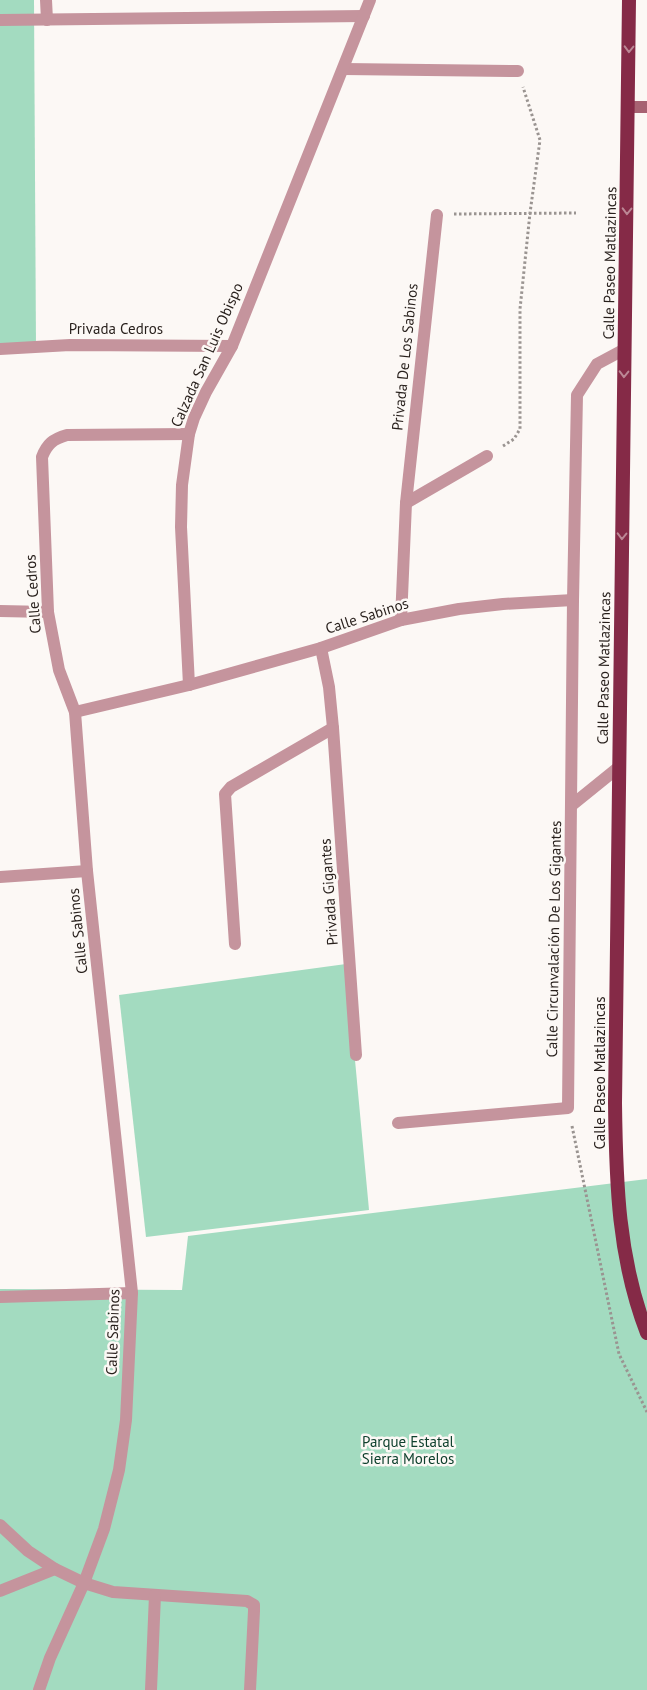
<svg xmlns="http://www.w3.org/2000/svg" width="647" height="1690" font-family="'PT Sans',sans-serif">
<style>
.green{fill:#a3dbc0}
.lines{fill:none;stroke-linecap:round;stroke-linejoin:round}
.path{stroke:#9a9491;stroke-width:3;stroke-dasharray:2.5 2.5;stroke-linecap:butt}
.minor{stroke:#c5949d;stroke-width:12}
.secondary{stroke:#a76272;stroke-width:12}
.trunk{stroke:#852a47;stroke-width:14}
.oneway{stroke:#bb8795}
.labels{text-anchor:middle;stroke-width:5;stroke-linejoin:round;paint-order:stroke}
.street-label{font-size:15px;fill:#271f1b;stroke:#fcf8f5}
.park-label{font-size:15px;fill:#0e402d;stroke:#fcf8f5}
</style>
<rect width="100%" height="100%" fill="#fcf8f5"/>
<g class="green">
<path d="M0 0H34L36 349H0Z"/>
<path d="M346 964 369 1210 146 1237 119 995Z"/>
<path d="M647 1179V1690H0V1289L182 1290 188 1236Z"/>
</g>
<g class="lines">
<g class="path">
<path d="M454 214 576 213"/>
<path d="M503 446 514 439 520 429V309L530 213 540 140 523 87"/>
<path d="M572 1126 619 1354 647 1412"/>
</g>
<g class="minor">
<path d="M46 0 47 20"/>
<path d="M0 20 364 16"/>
<path d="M344 69 518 71"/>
<path d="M0 349 70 345 232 346"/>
<path d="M406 503 487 456"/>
<path d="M0 611 48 612"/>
<path d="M401 620 406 503 437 215"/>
<path d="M321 648 329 687 333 728 356 1055"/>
<path d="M189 685 181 527 182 485 189 434 194 418 206 392 232 346 370 0"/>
<path d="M75 712 189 685 321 648 401 620 459 609 503 604 573 600"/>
<path d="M572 805 619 767"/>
<path d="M0 877 87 871"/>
<path d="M235 944 225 794 231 787 333 728"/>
<path d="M398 1123 568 1108 573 600 577 395 597 364 625 349"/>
<path d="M0 1297 132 1293"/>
<path d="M0 1525 28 1551 55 1569"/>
<path d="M0 1591 55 1569 84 1583 113 1592 247 1601 254 1605V1611L250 1690"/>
<path d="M39 1690 50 1658 84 1583 104 1529 119 1470 126 1420 132 1293 87 871 75 712 59 670 48 612 42 457C47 444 53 439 67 435L189 434"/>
<path d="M151 1690 155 1595"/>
</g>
<path class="secondary" d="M628 107H647"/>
<path class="trunk" d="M629 0 615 1103C616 1183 618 1258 647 1333"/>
</g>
<defs><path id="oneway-chevron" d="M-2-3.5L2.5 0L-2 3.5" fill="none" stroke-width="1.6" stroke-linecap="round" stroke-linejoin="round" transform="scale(1.25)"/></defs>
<g class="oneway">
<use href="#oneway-chevron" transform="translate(629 49) rotate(91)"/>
<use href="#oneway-chevron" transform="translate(627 211) rotate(91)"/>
<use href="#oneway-chevron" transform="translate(624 374) rotate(91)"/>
<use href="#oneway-chevron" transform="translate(622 536) rotate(91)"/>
</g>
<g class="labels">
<g class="street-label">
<text transform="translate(610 263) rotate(-89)" y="5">Calle Paseo Matlazincas</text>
<text x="116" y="334">Privada Cedros</text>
<text transform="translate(207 355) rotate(-66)" y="5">Calzada San Luis Obispo</text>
<text transform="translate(405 357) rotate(-84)" y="5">Privada De Los Sabinos</text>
<text transform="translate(33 594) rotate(-94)" y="5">Calle Cedros</text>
<text transform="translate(367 616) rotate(-18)" y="5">Calle Sabinos</text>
<text transform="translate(604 668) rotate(-89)" y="5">Calle Paseo Matlazincas</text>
<text transform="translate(329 892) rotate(-94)" y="5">Privada Gigantes</text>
<text transform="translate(78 931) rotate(-96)" y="5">Calle Sabinos</text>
<text transform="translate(554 939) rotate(-89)" y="5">Calle Circunvalación De Los Gigantes</text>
<text transform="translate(600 1073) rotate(-90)" y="5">Calle Paseo Matlazincas</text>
<text transform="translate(113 1332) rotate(-88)" y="5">Calle Sabinos</text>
</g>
<g class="park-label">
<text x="408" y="1447">Parque Estatal<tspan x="408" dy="17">Sierra Morelos</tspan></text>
</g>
</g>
</svg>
